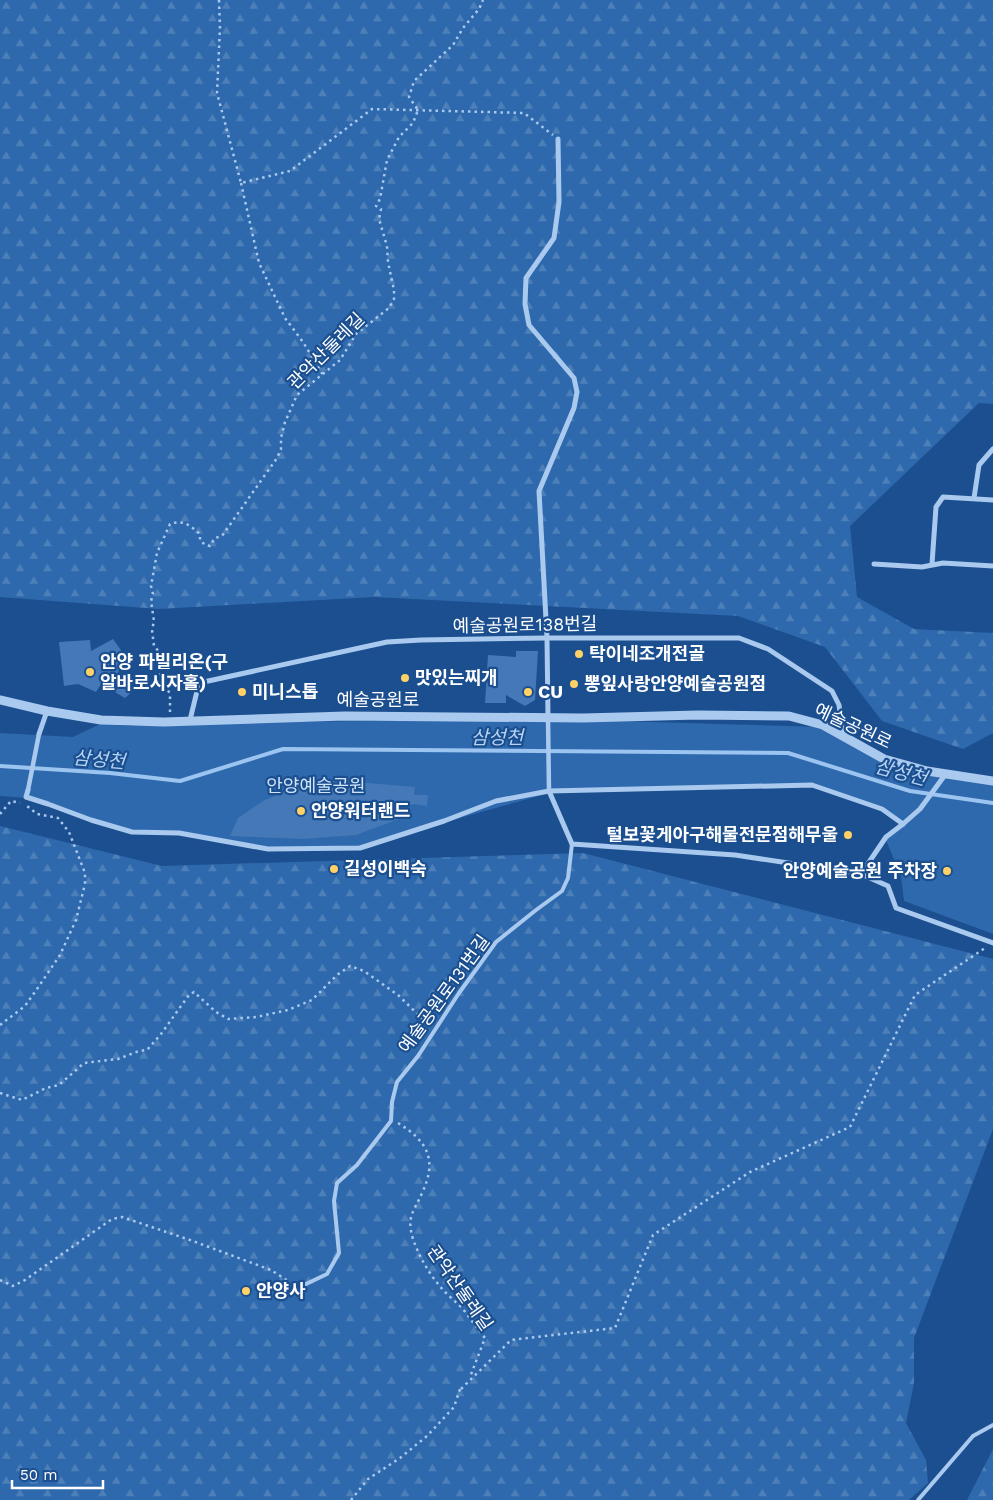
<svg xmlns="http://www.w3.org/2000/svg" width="993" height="1500" font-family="'Work Sans','Noto Sans KR',sans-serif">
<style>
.forest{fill:url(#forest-firs)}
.green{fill:#2e69ad}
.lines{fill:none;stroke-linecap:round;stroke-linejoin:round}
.stream{stroke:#9cc4f0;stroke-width:4}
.building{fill:#4478b7}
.path{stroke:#a9c9ee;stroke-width:2.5;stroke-dasharray:2.5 4;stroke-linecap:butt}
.service{stroke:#a9c9ee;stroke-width:4}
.pedestrian{stroke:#a9c9ee;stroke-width:4.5}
.minor{stroke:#a9c9ee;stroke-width:5}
.tertiary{stroke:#a9c9ee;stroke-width:9}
.poi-dot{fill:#ffd166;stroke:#1b4f8f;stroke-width:2}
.labels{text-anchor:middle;stroke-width:4.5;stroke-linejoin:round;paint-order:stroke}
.street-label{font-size:18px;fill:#fff;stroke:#1b4f8f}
.poi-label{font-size:18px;font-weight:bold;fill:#fff;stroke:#1b4f8f;text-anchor:start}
.park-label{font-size:18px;fill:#cfe3fa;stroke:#1b4f8f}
.water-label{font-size:19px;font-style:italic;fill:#b5d3f5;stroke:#1b4f8f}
</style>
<defs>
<pattern id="forest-firs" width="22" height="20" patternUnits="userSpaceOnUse" patternTransform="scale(1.25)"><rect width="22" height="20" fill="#2e69ad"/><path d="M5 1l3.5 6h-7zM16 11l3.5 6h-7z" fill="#4d80b9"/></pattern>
</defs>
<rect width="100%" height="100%" fill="#1b4f8f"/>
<g class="forest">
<path d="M0 0H993V404L979 403 850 526 857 597 914 629 993 633V733L963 749 882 721 825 647 738 616 374 597 159 609 0 597Z"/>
<path d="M0 826 162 866 583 853 993 959V1129L914 1338V1383L906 1423 926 1460 928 1483 909 1500H0Z"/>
<path d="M993 1449V1500H967Z"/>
</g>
<path class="green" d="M547 719 822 727 884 761 993 782V934L904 901 901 876 885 838 903 826 882 810 812 786 549 793 402 834 359 849 268 851 179 834 131 833 26 798 0 796V733L73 737 100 724 129 726 196 723Z"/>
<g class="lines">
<path class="stream" d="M0 766 110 773 180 781 283 749 788 753 910 791 993 803"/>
</g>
<g class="building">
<path d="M113 639 123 653 121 666 115 679 134 690 125 698 101 684 96 692 78 684 64 686 59 642 90 640 91 651Z"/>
<path d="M516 651H538L535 700 525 706 506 695V703H485L488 655 516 657Z"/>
<path d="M332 780 415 787 414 795H428L427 806 414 804 395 811 399 819 356 835 303 839 230 836 238 818 263 801 304 783Z"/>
</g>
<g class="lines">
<g class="path">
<path d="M219 0 220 27 217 93 241 183 290 171 372 109 524 113 553 135"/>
<path d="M241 183 259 263 285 318 303 342 323 375"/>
<path d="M170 712V694L162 679 158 666 160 653 154 646 152 630 154 621 151 601 153 594 151 586 157 553 170 524C184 519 190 526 200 534V540L205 545 210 546 215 538 222 536 277 458 281 449V438L285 422 297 395 340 360 356 334 389 308 394 299V290L388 262 387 246 379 219 381 209 376 206 380 199 387 160 399 137 413 123 418 110 409 97 414 81 453 45 463 28 479 9 483 0"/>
<path d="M0 814 11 801 20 803"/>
<path d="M0 1025 25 1006 37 989 60 955 76 920 85 884V873L69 832 58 818 37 814 27 806"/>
<path d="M0 1093 22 1100 46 1088 59 1085 84 1063 118 1059 139 1051 147 1050 161 1034 189 995 194 992 216 1012 228 1019 256 1017 288 1010 312 1000 337 975 350 966 364 971 398 995 430 1026"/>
<path d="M398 1123C427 1141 438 1159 422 1193 414 1212 406 1216 413 1239 420 1259 431 1277 445 1292 450 1297 456 1302 462 1308 470 1318 477 1328 485 1338L470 1377"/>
<path d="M0 1280 13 1286 25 1280 112 1219 122 1217 190 1240 271 1270 288 1281"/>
<path d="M461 1389 511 1340 615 1328 653 1235 750 1172 850 1127 915 995 985 948"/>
<path d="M351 1500 368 1479 400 1458 427 1436 454 1407 460 1389"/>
</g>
<g class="service">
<path d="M294 1285H304L327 1274 339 1253 334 1201 337 1183 357 1165 391 1121 392 1102 397 1082 418 1056 459 993 496 942 536 910 562 891 568 878 572 844"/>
<path d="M918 1500 973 1436 993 1425"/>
</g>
<g class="pedestrian">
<path d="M548 717 549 791"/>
<path d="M28 790 39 734"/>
</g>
<g class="minor">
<path d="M974 498 979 465 993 449"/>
<path d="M874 564 922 567 943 563 993 566"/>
<path d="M932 564 936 507 943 497 993 500"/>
<path d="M548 717 547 638 539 491 574 408 577 392 574 378 529 325 525 304 526 278 554 238 559 202 558 139"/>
<path d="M190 720 199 683 387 642 421 640 547 638H739L768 649 832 691 839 705 843 736"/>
<path d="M39 734 47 711"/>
<path d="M28 790 26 797 48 804 91 820 132 832 179 833 268 849 360 848 444 821 496 801 549 791 812 785 882 809 903 824"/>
<path d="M549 791 572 844 735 855 861 874 888 886 896 908 993 943"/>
<path d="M861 874 886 837 903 824 920 809 945 775"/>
</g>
<path class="tertiary" d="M0 700 47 711 101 720 164 722 345 716 583 718 698 715 789 716 823 725 884 759 927 771 993 781"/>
</g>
<g class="poi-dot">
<circle cx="579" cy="654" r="5"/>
<circle cx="90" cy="672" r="5"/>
<circle cx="405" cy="678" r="5"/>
<circle cx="574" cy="684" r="5"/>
<circle cx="242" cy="692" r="5"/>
<circle cx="528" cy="692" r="5"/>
<circle cx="301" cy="811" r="5"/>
<circle cx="848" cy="835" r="5"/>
<circle cx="334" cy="869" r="5"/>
<circle cx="947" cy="871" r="5"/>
<circle cx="246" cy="1291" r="5"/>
</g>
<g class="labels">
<g class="street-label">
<text transform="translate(326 351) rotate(-45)" y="6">관악산둘레길</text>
<text transform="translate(525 625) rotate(-1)" y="6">예술공원로138번길</text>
<text x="378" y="706">예술공원로</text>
<text transform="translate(853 726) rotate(25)" y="6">예술공원로</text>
<text transform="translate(444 994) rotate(-54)" y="6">예술공원로131번길</text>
<text transform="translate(460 1288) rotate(55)" y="6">관악산둘레길</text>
</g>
<g class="poi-label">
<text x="589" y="660">탁이네조개전골</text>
<text x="100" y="668">안양 파빌리온(구<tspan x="100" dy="21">알바로시자홀)</tspan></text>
<text x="415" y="684">맛있는찌개</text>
<text x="584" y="690">뽕잎사랑안양예술공원점</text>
<text x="252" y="698">미니스톱</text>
<text x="538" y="698">CU</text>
<text x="311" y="817">안양워터랜드</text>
<text x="838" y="841" text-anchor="end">털보꽃게아구해물전문점해무울</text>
<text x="344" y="875">길성이백숙</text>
<text x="937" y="877" text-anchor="end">안양예술공원 주차장</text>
<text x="256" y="1297">안양사</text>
</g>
<g class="park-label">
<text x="316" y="792">안양예술공원</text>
</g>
<g class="water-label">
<text x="497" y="744">삼성천</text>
<text transform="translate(99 759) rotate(5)" y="7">삼성천</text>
<text transform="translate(901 772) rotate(15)" y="7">삼성천</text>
</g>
</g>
<path d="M12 1480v8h91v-8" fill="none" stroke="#ffffff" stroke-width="2.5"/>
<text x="20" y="1480" font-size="15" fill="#ffffff" stroke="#1b4f8f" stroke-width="4" paint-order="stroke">50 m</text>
</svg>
